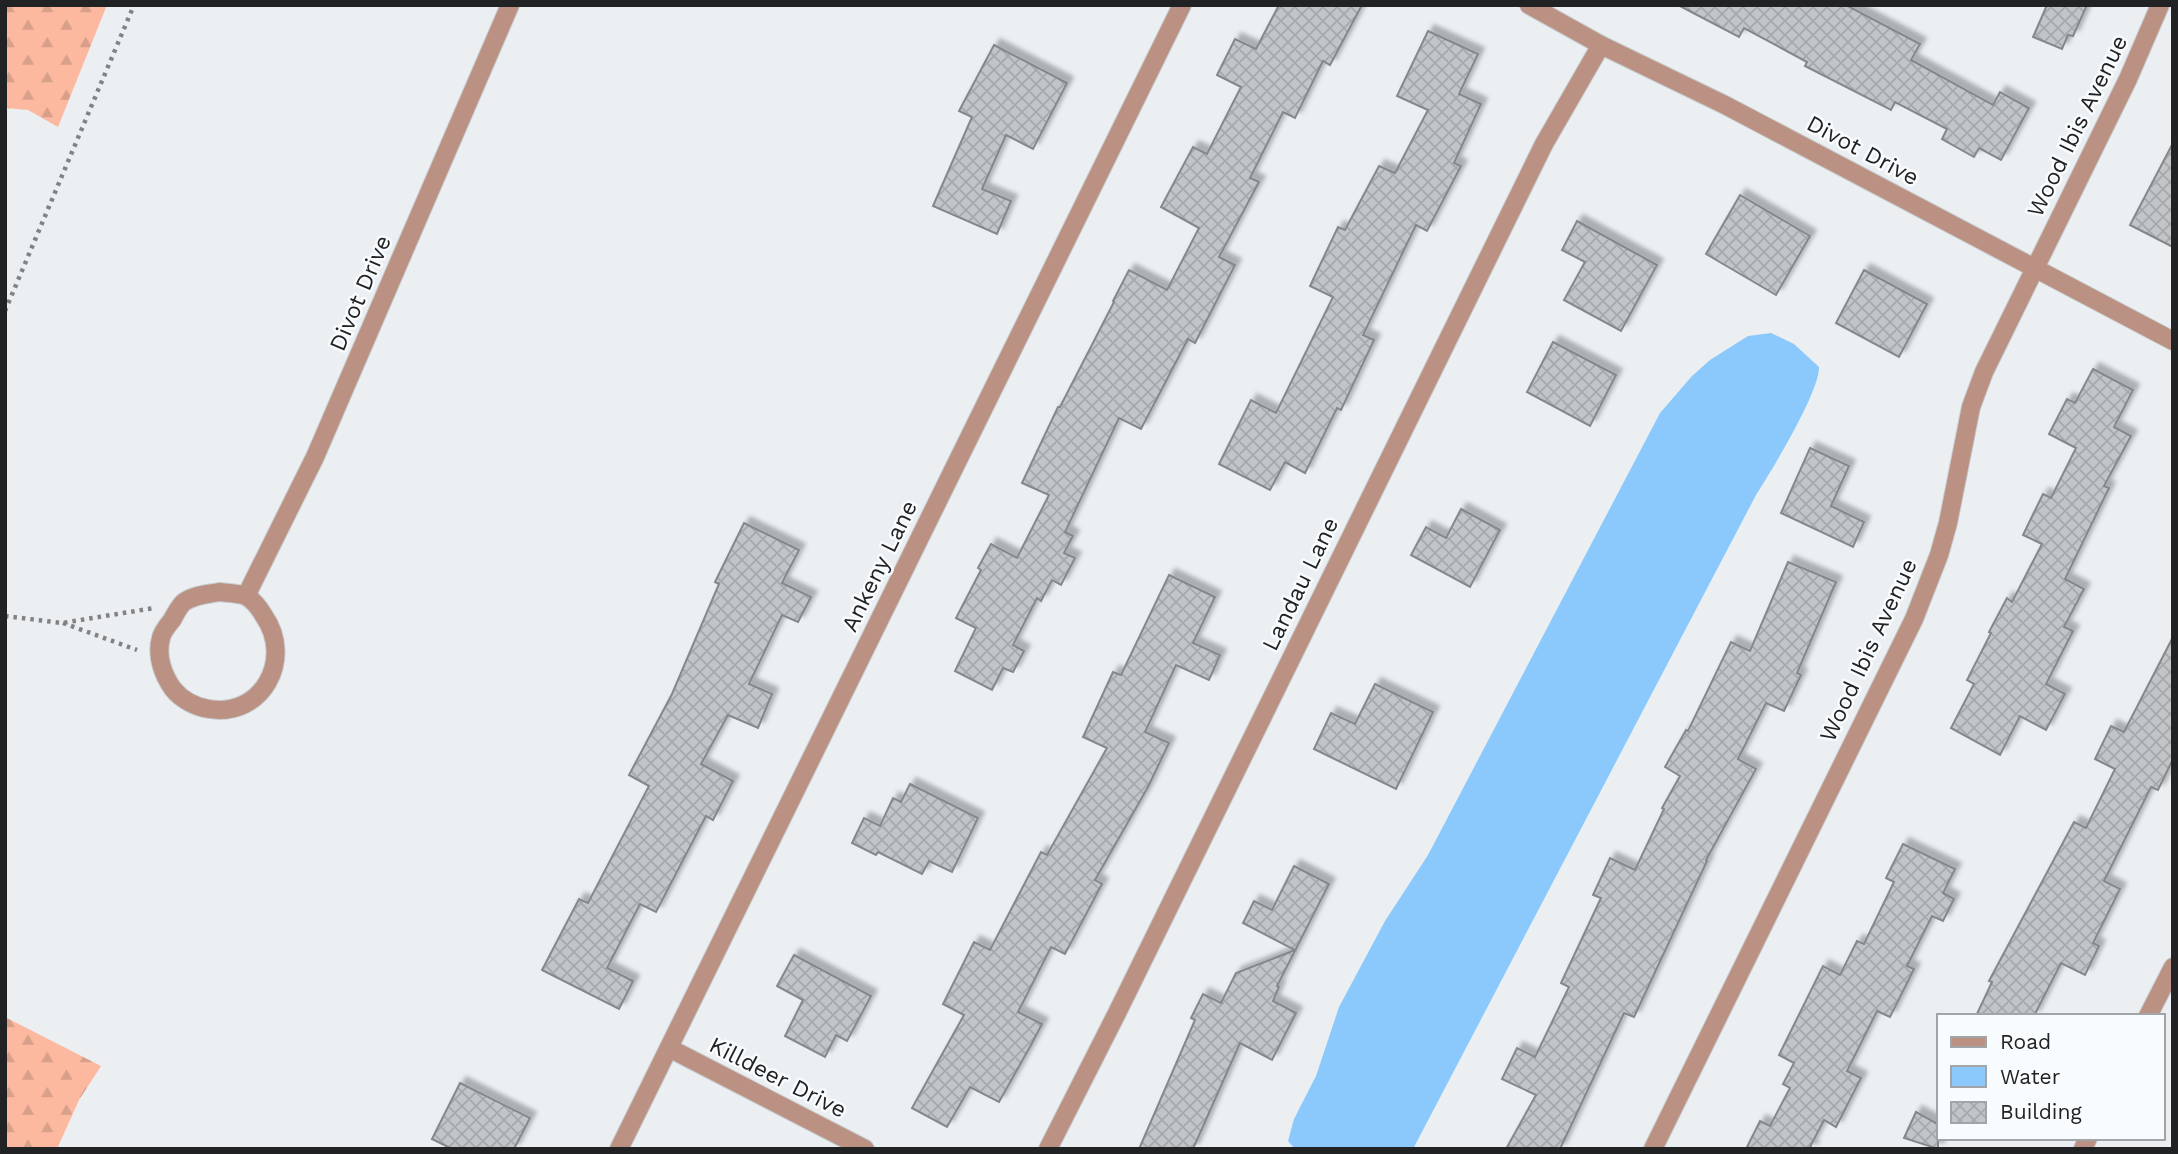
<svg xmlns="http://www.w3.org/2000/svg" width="2178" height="1154" font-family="'Work Sans',sans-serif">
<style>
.forest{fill:url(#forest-firs)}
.water{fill:#8bc9fc}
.building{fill:url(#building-cross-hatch);stroke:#84888a;stroke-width:2;filter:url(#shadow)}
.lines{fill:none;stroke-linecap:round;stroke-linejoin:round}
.minor-casing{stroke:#c7cacd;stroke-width:20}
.path{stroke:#808284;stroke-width:4.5;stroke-dasharray:3.5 5;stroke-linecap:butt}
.minor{stroke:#ba9182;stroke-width:18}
.labels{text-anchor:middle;stroke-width:5;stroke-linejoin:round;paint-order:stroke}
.street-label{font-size:23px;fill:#212223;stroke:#f8fcff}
</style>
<defs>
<pattern id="forest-firs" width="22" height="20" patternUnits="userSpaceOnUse" patternTransform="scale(1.75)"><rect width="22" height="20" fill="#fcb9a0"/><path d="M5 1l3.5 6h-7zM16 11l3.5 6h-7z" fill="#d89f8a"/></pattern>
<pattern id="building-cross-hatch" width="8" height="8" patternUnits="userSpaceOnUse" patternTransform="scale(1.75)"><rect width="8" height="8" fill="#c1c5c8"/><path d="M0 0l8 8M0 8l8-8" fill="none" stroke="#a6a9ac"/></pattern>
<filter id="shadow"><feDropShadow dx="6" dy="-6" stdDeviation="2" flood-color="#0004"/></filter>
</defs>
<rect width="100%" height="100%" fill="#ebeff2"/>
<g class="forest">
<path d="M5 5H107L58 127 28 110 5 108Z"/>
<path d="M5 1017 101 1066 79 1100 57 1149H5Z"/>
</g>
<path class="water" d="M1771 333 1794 344 1819 367C1820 391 1771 472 1756 495L1413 1149H1295L1288 1141 1294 1119 1316 1076 1339 1007 1385 921 1428 855 1660 413 1692 376 1710 360 1748 336Z"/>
<g class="building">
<path d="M1279 5H1362L1330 65 1323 61 1295 118 1283 112 1250 178 1259 182 1219 257 1235 265 1195 343 1188 339 1141 429 1119 418 1065 532 1073 536 1064 553 1075 558 1061 585 1052 580 1041 601 1037 598 1013 645 1024 651 1013 672 1003 668 992 690 955 671 976 628 956 618 981 570 978 568 991 544 1017 558 1049 495 1022 483 1058 407H1060L1114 302 1113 301 1129 270 1167 290 1199 228 1161 207 1193 147 1207 154 1241 87 1217 75 1235 39 1256 49Z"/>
<path d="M1678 5H1846L1920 44 1911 60 1993 105 2000 92 2029 108 2001 160 1979 148 1974 157 1942 139 1947 129 1895 102 1891 110 1805 66 1807 62 1744 28 1739 37Z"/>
<path d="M2047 5H2087L2073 36 2068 35 2062 49 2033 37Z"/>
<path d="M1428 31 1478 54 1459 94 1481 104 1454 163 1461 166 1427 231 1416 225 1363 335 1374 340 1341 410 1337 408 1305 473 1285 462 1270 490 1219 464 1251 400 1276 413 1333 297 1310 286 1338 227 1345 230 1379 166 1395 173 1428 110 1397 96Z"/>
<path d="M994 45 1067 83 1033 149 1006 135 982 189 1011 201 997 234 933 206 972 117 959 111Z"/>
<path d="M2173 143V247L2130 225Z"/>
<path d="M1740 195 1810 236 1776 295 1706 254Z"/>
<path d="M1577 221 1657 265 1621 331 1564 300 1585 262 1562 250Z"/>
<path d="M1864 270 1927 304 1899 357 1836 323Z"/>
<path d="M1553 342 1616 375 1590 426 1527 392Z"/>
<path d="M2093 369 2133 390 2114 427 2131 436 2104 486 2109 488 2065 579 2084 589 2064 627 2073 631 2046 684 2065 694 2046 730 2020 716 2000 755 1951 728 1974 684 1967 680 1991 633 1989 632 2007 598 2012 602 2042 544 2023 535 2043 494 2051 498 2076 448 2049 434 2067 399 2075 403Z"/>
<path d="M1810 448 1849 466 1831 506 1864 522 1853 547 1781 513Z"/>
<path d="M1461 509 1500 530 1470 587 1411 555 1426 527 1446 538Z"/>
<path d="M744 523 799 550 782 583 811 597 798 622 782 615 749 684 772 694 758 728 728 715 701 764 733 781 713 820 706 816 656 912 640 904 607 968 633 981 619 1009 542 970 579 899 588 903 649 786 629 775 672 694 719 584 715 582Z"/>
<path d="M1788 562 1836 582 1797 673 1801 675 1784 711 1766 703 1738 759 1756 769 1706 860 1707 861 1635 1015 1634 1017 1624 1013 1560 1149H1506L1536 1095 1502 1079 1517 1048 1535 1057 1569 987 1561 983 1601 898 1593 895 1610 858 1635 870 1664 809 1662 808 1680 776 1665 767 1686 730 1688 731 1731 642 1750 651Z"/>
<path d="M1169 575 1215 597 1193 643 1220 655 1209 680 1176 665 1145 732 1169 743 1148 787 1095 880 1102 884 1065 954 1051 947 1018 1012 1042 1024 1031 1045 999 1102 970 1087 947 1127 912 1108 964 1015 943 1004 974 942 990 950 1041 852 1047 855 1107 748 1083 737 1113 672 1121 675Z"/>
<path d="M2173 637V759L2158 790 2151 787 2104 881 2120 889 2093 943 2099 946 2085 975 2061 963 2034 1016H1976L1992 982 1989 981 2074 822 2086 828 2115 769 2095 759 2111 726 2124 732Z"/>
<path d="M1375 684 1433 712 1396 789 1314 749 1331 713 1355 724Z"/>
<path d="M910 784 978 818 952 872 929 861 922 874 878 852 876 855 852 843 864 818 880 826 893 798 901 802Z"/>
<path d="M1903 844 1955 869 1943 893 1954 899 1943 921 1932 916 1907 966 1914 969 1890 1017 1877 1011 1847 1071 1861 1078 1836 1127 1824 1120 1810 1147 1814 1149H1746L1760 1121 1770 1126 1790 1088 1783 1084 1794 1063 1779 1055 1823 966 1840 975 1857 941 1864 944 1894 882 1886 878Z"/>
<path d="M1294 866 1329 884 1277 986 1279 987 1273 1001 1296 1013 1272 1060 1240 1043 1193 1149H1139L1195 1020 1191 1018 1203 994 1221 1003 1236 973 1295 950 1243 923 1254 901 1272 910Z"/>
<path d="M794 955 871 996 847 1041 836 1035 825 1057 785 1036 803 1000 777 986Z"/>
<path d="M460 1083 530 1118 514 1149H452L432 1139Z"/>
<path d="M1916 1112 1938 1124V1149L1904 1138Z"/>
</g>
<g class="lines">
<defs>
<g id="minor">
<path d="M1529 5 1601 45 1725 105 2173 341"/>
<path d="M219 592C227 593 239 593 246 596 253 600 260 609 264 616 294 659 262 718 209 709 196 707 182 700 173 689 163 675 156 656 161 638 162 632 168 625 172 620 175 615 179 606 184 602 194 595 208 594 219 592Z"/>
<path d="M246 596 315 457 510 5"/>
<path d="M2148 1016 2173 967"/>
<path d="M669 1048 865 1149"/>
<path d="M619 1149 1182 5"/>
<path d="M1048 1149 1117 1013 1544 144 1601 45"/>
<path d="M1653 1149 1914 619 1939 555 1948 523 1971 407 1984 372 2128 79 2160 5"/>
<path d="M2083 1149 2088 1138"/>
</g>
</defs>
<use href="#minor" class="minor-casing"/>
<g class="path">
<path d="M5 311 134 5"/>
<path d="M5 616 62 623 154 608"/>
<path d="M63 623 137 650"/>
</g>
<use href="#minor" class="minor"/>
</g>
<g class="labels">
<g class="street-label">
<text transform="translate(2077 126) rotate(-64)" y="8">Wood Ibis Avenue</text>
<text transform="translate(1863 150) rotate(28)" y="8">Divot Drive</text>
<text transform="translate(360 293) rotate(-67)" y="8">Divot Drive</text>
<text transform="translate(879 566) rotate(-64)" y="8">Ankeny Lane</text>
<text transform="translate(1300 584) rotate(-64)" y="8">Landau Lane</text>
<text transform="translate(1868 650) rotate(-65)" y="8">Wood Ibis Avenue</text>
<text transform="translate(778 1077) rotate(27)" y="8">Killdeer Drive</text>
</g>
</g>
<rect width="2178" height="1154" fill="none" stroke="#212223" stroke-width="14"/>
<rect x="1937" y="1014" width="228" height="126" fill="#f8fcff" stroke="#a2a5a7" stroke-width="2"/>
<rect x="1951" y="1037" width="35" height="10" fill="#ba9182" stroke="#a2a5a7" stroke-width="2"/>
<text x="2000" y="1049" font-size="21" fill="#212223">Road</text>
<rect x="1951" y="1066" width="35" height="21" fill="#8bc9fc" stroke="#a2a5a7" stroke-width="2"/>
<text x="2000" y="1084" font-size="21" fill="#212223">Water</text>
<rect x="1951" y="1102" width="35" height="21" fill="url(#building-cross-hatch)" stroke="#a2a5a7" stroke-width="2"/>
<text x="2000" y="1119" font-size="21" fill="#212223">Building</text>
</svg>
